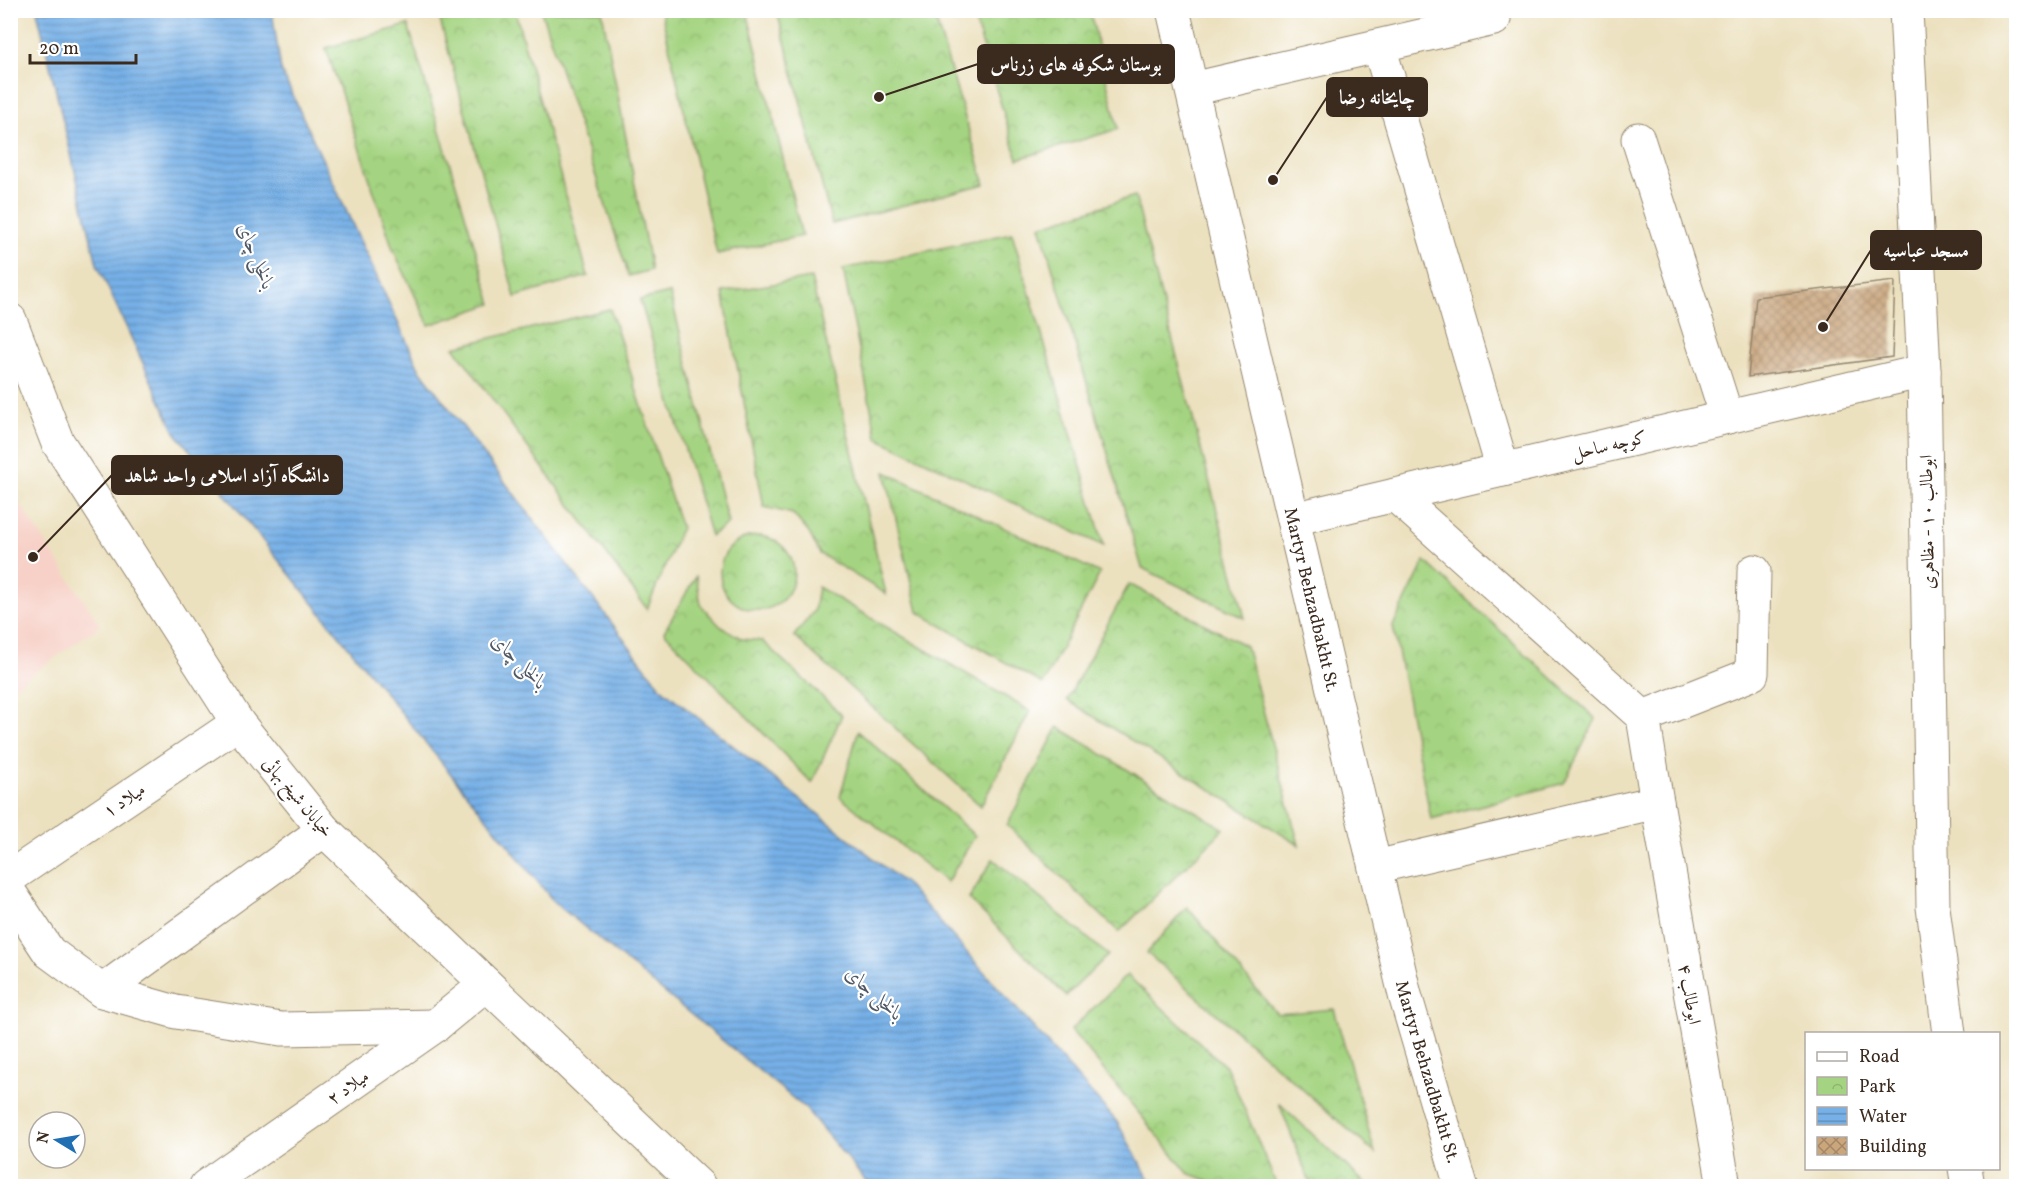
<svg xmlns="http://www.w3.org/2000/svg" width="2027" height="1197" font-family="Vollkorn,Amiri,serif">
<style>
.built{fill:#f7d1c8}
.park{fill:url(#park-crowns);stroke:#707f50;stroke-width:1.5}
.water{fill:url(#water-rules);stroke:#586d82;stroke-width:1.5}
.building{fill:url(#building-cross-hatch)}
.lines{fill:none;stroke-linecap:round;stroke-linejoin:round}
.minor-casing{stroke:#94866e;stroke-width:35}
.major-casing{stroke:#94866e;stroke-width:35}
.minor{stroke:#fff;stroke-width:33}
.major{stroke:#fff;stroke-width:33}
.labels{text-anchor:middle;stroke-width:4.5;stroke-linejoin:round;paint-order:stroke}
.street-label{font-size:18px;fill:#3b2a1e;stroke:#fff}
.water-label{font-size:20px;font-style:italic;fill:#505964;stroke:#fff}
.leader{fill:none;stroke:#3b2a1e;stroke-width:2}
.callout-dot{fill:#3b2a1e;stroke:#fff;stroke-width:2}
.callout{fill:#3b2a1e;stroke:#3b2a1e;stroke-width:2}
.callout-label{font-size:20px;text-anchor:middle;font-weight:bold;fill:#fff}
</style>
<defs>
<pattern id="park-crowns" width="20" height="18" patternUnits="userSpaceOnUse" patternTransform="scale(1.5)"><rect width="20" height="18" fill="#a4d481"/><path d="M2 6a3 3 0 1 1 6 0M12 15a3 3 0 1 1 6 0" fill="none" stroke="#8eb66f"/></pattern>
<pattern id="water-rules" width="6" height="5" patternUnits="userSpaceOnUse" patternTransform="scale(1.5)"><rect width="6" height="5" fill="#76b0e7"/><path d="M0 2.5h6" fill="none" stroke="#628fbb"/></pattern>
<pattern id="building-cross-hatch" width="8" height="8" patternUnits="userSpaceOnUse" patternTransform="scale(1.5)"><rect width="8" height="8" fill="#caa67d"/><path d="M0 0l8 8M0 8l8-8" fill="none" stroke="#a58766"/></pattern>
</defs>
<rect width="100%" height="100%" fill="#fff"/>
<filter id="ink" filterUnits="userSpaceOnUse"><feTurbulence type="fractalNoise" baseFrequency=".0167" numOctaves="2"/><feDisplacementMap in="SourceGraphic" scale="12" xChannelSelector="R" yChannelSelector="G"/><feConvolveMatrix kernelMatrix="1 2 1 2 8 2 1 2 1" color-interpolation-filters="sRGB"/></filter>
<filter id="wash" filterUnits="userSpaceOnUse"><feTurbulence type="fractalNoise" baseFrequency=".008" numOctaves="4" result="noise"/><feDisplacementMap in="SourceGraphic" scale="24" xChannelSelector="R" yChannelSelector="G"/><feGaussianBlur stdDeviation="1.35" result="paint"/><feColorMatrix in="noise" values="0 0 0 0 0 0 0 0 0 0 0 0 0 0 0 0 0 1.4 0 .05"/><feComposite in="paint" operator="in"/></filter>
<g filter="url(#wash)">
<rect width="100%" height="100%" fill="#ece1bf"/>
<path class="built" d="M10 489 100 625 11 689H10Z"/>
<g class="park">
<path d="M477 10 515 11 588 276 515 297 440 20Z"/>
<path d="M541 11H602L651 270 629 276Z"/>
<path d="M661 11H747L802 236 717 254Z"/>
<path d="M777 11H933L985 184 832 224Z"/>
<path d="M972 11H1090L1118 129 1018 159Z"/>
<path d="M408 25 492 304 429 325 393 249 326 48Z"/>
<path d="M1135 196 1245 618 1142 568 1040 226Z"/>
<path d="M1012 233 1104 546 877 438 843 269Z"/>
<path d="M811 278 886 594 820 554 809 533 793 514 764 507 723 292Z"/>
<path d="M670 293 728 523 711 536 640 300Z"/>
<path d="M610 309 681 528 647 609 454 347Z"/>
<path d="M885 472 1100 573 1043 684 918 612Z"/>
<circle cx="757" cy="573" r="37"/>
<path d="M1425 561 1596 719 1564 783 1431 819 1393 626Z"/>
<path d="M696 576 701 605 720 626 742 639 762 641 842 715 812 783 664 632Z"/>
<path d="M1129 584 1246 646 1299 845 1067 700Z"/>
<path d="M818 587 1030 711 981 806 794 636 814 611Z"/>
<path d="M1058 727 1224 829 1119 932 1007 825Z"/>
<path d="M858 731 975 836 947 882 840 797Z"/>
<path d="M993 859 1108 955 1066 996 969 899Z"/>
<path d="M1187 907 1277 1014 1334 1009 1375 1153 1147 953Z"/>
<path d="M1127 975 1227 1068 1277 1186H1223L1188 1173 1071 1030Z"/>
<path d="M1279 1103 1368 1186H1311Z"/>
</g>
<path class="water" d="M37 11H272L281 70 420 370 661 688 908 886 1117 1122 1153 1186H870L806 1109 554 902 175 432 97 264Z"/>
<g id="blocks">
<path class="building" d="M1895 281 1892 357 1748 377 1756 297Z"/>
</g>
</g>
<g filter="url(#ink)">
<use href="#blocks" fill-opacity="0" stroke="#94866e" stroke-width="1.5"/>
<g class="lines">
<defs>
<g id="minor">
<path d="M1906 10 1924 371 1933 907 1949 1034"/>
<path d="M1379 46 1503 470"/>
<path d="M1192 89 1494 19"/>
<path d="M1638 139 1727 417"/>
<path d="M10 320 57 441 238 723 324 830 699 1186"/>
<path d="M1395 495 1643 717"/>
<path d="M1293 519 1924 371"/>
<path d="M1657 802 1724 1186"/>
<path d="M1375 867 1657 802 1643 717 1752 674 1754 571"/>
<path d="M10 877 238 723"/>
<path d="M10 893 49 952 102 991 176 1012 281 1029 435 1026"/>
<path d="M102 991 324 830"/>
<path d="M1965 1168 1968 1186"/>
<path d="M206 1186 435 1026 486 984"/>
</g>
<g id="major">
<path id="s1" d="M1173 10 1405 995 1461 1186"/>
</g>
</defs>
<use href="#minor" class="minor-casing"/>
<use href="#major" class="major-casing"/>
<use href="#minor" class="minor"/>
<use href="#major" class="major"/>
</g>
</g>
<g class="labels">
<g class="street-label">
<text transform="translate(1609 445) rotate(-13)" y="6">کوچه ساحل</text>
<text transform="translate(1927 522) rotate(-91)" y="6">ابوطالب ۱۰ - مظاهری</text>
<text dy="6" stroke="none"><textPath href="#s1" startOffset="606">Martyr Behzadbakht St.</textPath></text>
<text transform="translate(298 797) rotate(50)" y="6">خیابان شیخ بهائی</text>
<text transform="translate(124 800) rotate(-34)" y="6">میلاد ۱</text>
<text transform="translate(1690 994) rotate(80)" y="6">ابوطالب ۴</text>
<text dy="6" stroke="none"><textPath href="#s1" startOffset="1092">Martyr Behzadbakht St.</textPath></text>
<text transform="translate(348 1087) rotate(-35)" y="6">میلاد ۲</text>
</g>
<g class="water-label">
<text transform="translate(257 256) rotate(68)" y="7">بالخلی چای</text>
<text transform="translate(520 661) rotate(45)" y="7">بالخلی چای</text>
<text transform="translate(875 993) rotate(42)" y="7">بالخلی چای</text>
</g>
</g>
<path class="leader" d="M879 97L978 64M1273 180L1327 97M1823 327L1871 250M33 557L112 475"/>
<g class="callout-dot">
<circle cx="879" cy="97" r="6"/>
<circle cx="1273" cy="180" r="6"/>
<circle cx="1823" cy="327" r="6"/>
<circle cx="33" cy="557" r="6"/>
</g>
<g class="callout">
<rect x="978" y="45" width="196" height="38" rx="6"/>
<rect x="1327" y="78" width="100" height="38" rx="6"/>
<rect x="1871" y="231" width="110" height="38" rx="6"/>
<rect x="112" y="456" width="230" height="38" rx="6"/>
</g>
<g class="callout-label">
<text x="1076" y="71">بوستان شکوفه های زرناس</text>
<text x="1377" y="104">چایخانه رضا</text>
<text x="1926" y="257">مسجد عباسیه</text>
<text x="227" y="482">دانشگاه آزاد اسلامی واحد شاهد</text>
</g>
<rect width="2027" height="1197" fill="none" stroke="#fff" stroke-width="36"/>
<rect x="1805" y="1032" width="195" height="138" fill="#ffffff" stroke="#b1aaa5" stroke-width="1.5"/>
<rect x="1817" y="1052" width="30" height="9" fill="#ffffff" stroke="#b1aaa5" stroke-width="1.5"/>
<text x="1859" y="1062" font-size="18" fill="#3b2a1e">Road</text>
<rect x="1817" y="1077" width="30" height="18" fill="url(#park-crowns)" stroke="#b1aaa5" stroke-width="1.5"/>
<text x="1859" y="1092" font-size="18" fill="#3b2a1e">Park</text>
<rect x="1817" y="1107" width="30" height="18" fill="url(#water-rules)" stroke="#b1aaa5" stroke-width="1.5"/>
<text x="1859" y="1122" font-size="18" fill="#3b2a1e">Water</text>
<rect x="1817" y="1137" width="30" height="18" fill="url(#building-cross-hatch)" stroke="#b1aaa5" stroke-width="1.5"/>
<text x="1859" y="1152" font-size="18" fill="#3b2a1e">Building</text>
<g transform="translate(57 1140) rotate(281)"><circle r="28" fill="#ffffff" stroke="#b1aaa5" stroke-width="1.5"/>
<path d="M0-4.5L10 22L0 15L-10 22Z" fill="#1f6fb2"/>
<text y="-9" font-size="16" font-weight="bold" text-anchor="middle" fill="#3b2a1e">N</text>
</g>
<path d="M30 54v9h106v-9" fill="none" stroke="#3b2a1e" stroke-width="3"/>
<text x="39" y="54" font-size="18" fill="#3b2a1e" stroke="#ffffff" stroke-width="4.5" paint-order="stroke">20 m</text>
</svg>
